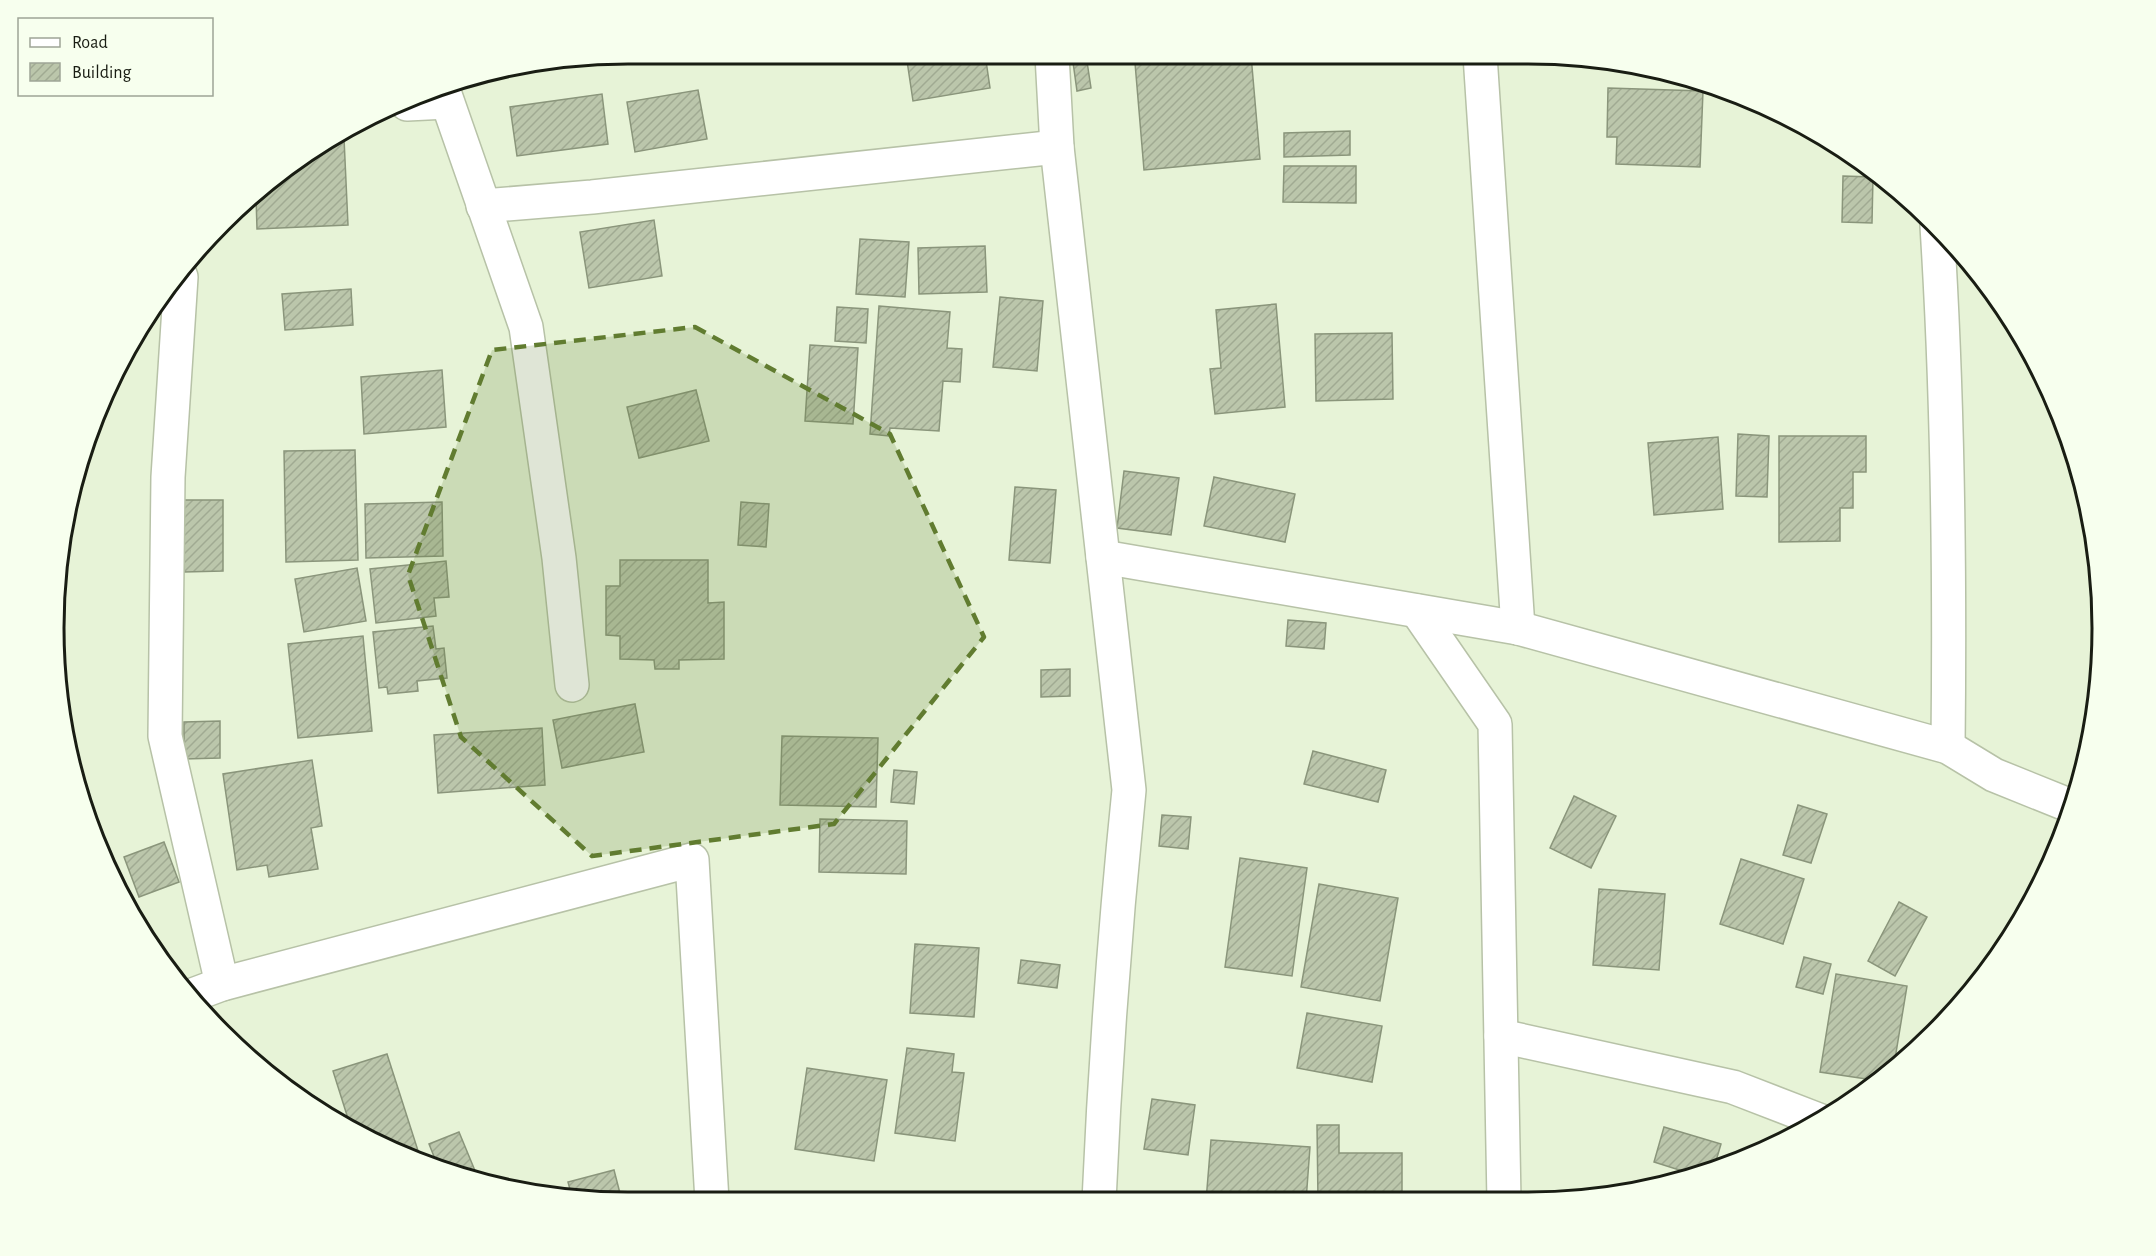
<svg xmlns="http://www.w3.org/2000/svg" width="2156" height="1256" font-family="'Alegreya Sans',sans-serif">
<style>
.building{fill:url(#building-hatch);stroke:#8a957b;stroke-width:1.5}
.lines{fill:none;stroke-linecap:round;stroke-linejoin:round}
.minor-casing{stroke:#b7c2a7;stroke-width:36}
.minor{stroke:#fff;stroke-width:33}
.marked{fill:#617c30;fill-opacity:0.2;stroke:#617c30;stroke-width:4.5;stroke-dasharray:12 8;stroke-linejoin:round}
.rim{fill:none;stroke:#191d13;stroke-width:3}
</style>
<defs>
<pattern id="building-hatch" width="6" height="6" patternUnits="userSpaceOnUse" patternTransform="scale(1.5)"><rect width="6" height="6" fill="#bbc6ab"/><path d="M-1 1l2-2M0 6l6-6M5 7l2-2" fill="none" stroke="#a0aa92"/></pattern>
</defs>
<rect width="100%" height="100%" fill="#e7f3d7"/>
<g class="building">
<path d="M906 54H985L990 88 913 101Z"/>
<path d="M1072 55H1086L1091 88 1077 91Z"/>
<path d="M1236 55H1251L1260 159 1144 170 1135 63Z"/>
<path d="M1608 88 1703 91 1700 167 1616 164 1617 137H1607Z"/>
<path d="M698 90 707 139 635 152 627 102Z"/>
<path d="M602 94 608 144 517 156 510 107Z"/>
<path d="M1350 131V155L1284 157V133Z"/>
<path d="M344 138 348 225 257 229 256 197 279 172Z"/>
<path d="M1284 166H1356V203L1283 202Z"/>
<path d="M1843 176 1873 177 1872 223 1842 222Z"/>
<path d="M654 220 662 276 589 288 580 232Z"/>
<path d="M860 239 909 242 905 297 856 294Z"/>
<path d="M985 246 987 292 919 294 918 248Z"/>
<path d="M351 289 353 325 285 330 282 294Z"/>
<path d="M1000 297 1043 301 1037 371 993 367Z"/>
<path d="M1276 304 1285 407 1215 414 1210 369 1221 368 1216 310Z"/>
<path d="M879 306 950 312 947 348 962 349 960 382 943 381 939 431 890 428 889 436 870 434Z"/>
<path d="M837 307 868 309 866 343 835 341Z"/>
<path d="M1392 333 1393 399 1316 401 1315 334Z"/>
<path d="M810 345 858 348 853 424 805 421Z"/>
<path d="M442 370 446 427 364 434 361 377Z"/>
<path d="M696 390 709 441 639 458 627 407Z"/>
<path d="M1738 434 1769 436 1767 497 1736 496Z"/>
<path d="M1779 436H1866V472H1853V508H1840V541L1779 542Z"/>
<path d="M1718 437 1723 509 1654 515 1648 443Z"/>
<path d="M355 450 358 560 286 562 284 451Z"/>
<path d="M1124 471 1179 478 1171 535 1117 528Z"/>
<path d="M1214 477 1295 494 1285 542 1204 526Z"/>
<path d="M1015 487 1056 490 1050 563 1009 560Z"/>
<path d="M182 500H223V571L184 572Z"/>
<path d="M442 502 443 556 366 558 365 504Z"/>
<path d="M741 502 769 504 766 547 738 545Z"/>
<path d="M620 560H708V603L724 602V659L679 660V669H655L654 660 620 659V636L606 635V586H620Z"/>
<path d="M446 561 449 597 434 598 436 616 376 623 370 569Z"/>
<path d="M357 568 366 621 304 632 295 579Z"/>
<path d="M1288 620 1326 623 1324 649 1286 646Z"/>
<path d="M433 626 436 649 444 648 447 678 417 681 418 691 388 694 387 687 379 688 373 632Z"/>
<path d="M363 636 372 731 298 738 288 644Z"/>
<path d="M1070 669V696L1041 697V670Z"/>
<path d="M635 704 644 752 562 768 553 720Z"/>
<path d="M220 721V758L184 759V722Z"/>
<path d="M542 728 545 785 438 793 434 735Z"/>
<path d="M782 736 878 738 876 807 780 805Z"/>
<path d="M1313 751 1386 770 1378 802 1304 784Z"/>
<path d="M312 760 322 826 311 828 318 869 269 877 267 865 237 870 223 774Z"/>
<path d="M894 770 917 772 914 804 891 802Z"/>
<path d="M1574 796 1616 816 1591 868 1550 848Z"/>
<path d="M1798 805 1827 814 1811 863 1783 855Z"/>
<path d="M1162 815 1191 817 1188 849 1159 846Z"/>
<path d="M820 819 907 821 906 874 819 872Z"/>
<path d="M164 842 179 882 139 897 124 857Z"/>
<path d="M1240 858 1307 868 1292 976 1225 967Z"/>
<path d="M1741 859 1804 879 1783 944 1720 924Z"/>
<path d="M1319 884 1398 898 1380 1001 1301 987Z"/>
<path d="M1599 889 1665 894 1659 970 1593 965Z"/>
<path d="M1899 902 1927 917 1895 976 1868 961Z"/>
<path d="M915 944 979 948 974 1017 910 1013Z"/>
<path d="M1804 957 1831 964 1823 994 1796 987Z"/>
<path d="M1021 960 1060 965 1057 988 1018 983Z"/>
<path d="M1836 974 1907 986 1894 1065 1873 1080 1820 1072Z"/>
<path d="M1307 1013 1382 1026 1372 1082 1297 1068Z"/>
<path d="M907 1048 954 1054 952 1072 964 1073 955 1141 895 1133Z"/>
<path d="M387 1054 421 1160 350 1125 333 1071Z"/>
<path d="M807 1068 887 1080 874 1161 795 1149Z"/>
<path d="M1152 1099 1195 1105 1188 1155 1144 1149Z"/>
<path d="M1317 1125H1339V1153H1402V1201H1318Z"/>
<path d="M1664 1127 1721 1144 1713 1171 1695 1175 1654 1162Z"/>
<path d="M459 1132 478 1178 439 1169 429 1144Z"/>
<path d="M1211 1140 1310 1147 1306 1201H1206Z"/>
<path d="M614 1170 622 1201H590L572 1197 568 1182Z"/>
<path d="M845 1197 886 1199V1201H844Z"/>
</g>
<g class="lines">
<defs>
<g id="minor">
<path d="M1052 55 1057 147 1129 790C1115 927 1105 1064 1099 1201"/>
<path d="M1480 55 1518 628"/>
<path d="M442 86 526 327 559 558 572 685"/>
<path d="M407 104 447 102"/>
<path d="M483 206 592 197 1057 147"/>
<path d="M1937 226C1948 399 1950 573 1948 747"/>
<path d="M181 277 168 477 165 736 222 984"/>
<path d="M1103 557 1518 628 1948 747 1994 775 2071 806"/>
<path d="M1417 611 1495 724 1504 1201"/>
<path d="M190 996 222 984 692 860 712 1201"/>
<path d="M1501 1036 1733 1087 1821 1121"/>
</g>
</defs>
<use href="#minor" class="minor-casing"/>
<use href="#minor" class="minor"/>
</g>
<path class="marked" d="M695 327 890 434 984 637 834 824 592 856 461 737 408 575 492 350Z"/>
<path d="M0 0H2156V1256H0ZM628 64H1528A564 564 0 0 1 2092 628V628A564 564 0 0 1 1528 1192H628A564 564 0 0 1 64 628V628A564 564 0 0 1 628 64Z" fill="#f7ffee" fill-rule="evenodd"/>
<path class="rim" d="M628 64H1528A564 564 0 0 1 2092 628V628A564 564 0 0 1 1528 1192H628A564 564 0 0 1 64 628V628A564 564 0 0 1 628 64Z"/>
<rect x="18" y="18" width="195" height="78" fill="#f7ffee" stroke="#9ea596" stroke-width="1.5"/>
<rect x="30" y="38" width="30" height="9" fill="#ffffff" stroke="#9ea596" stroke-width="1.5"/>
<text x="72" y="48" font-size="18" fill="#191d13">Road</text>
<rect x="30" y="63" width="30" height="18" fill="url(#building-hatch)" stroke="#9ea596" stroke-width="1.5"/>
<text x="72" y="78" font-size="18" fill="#191d13">Building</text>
</svg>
